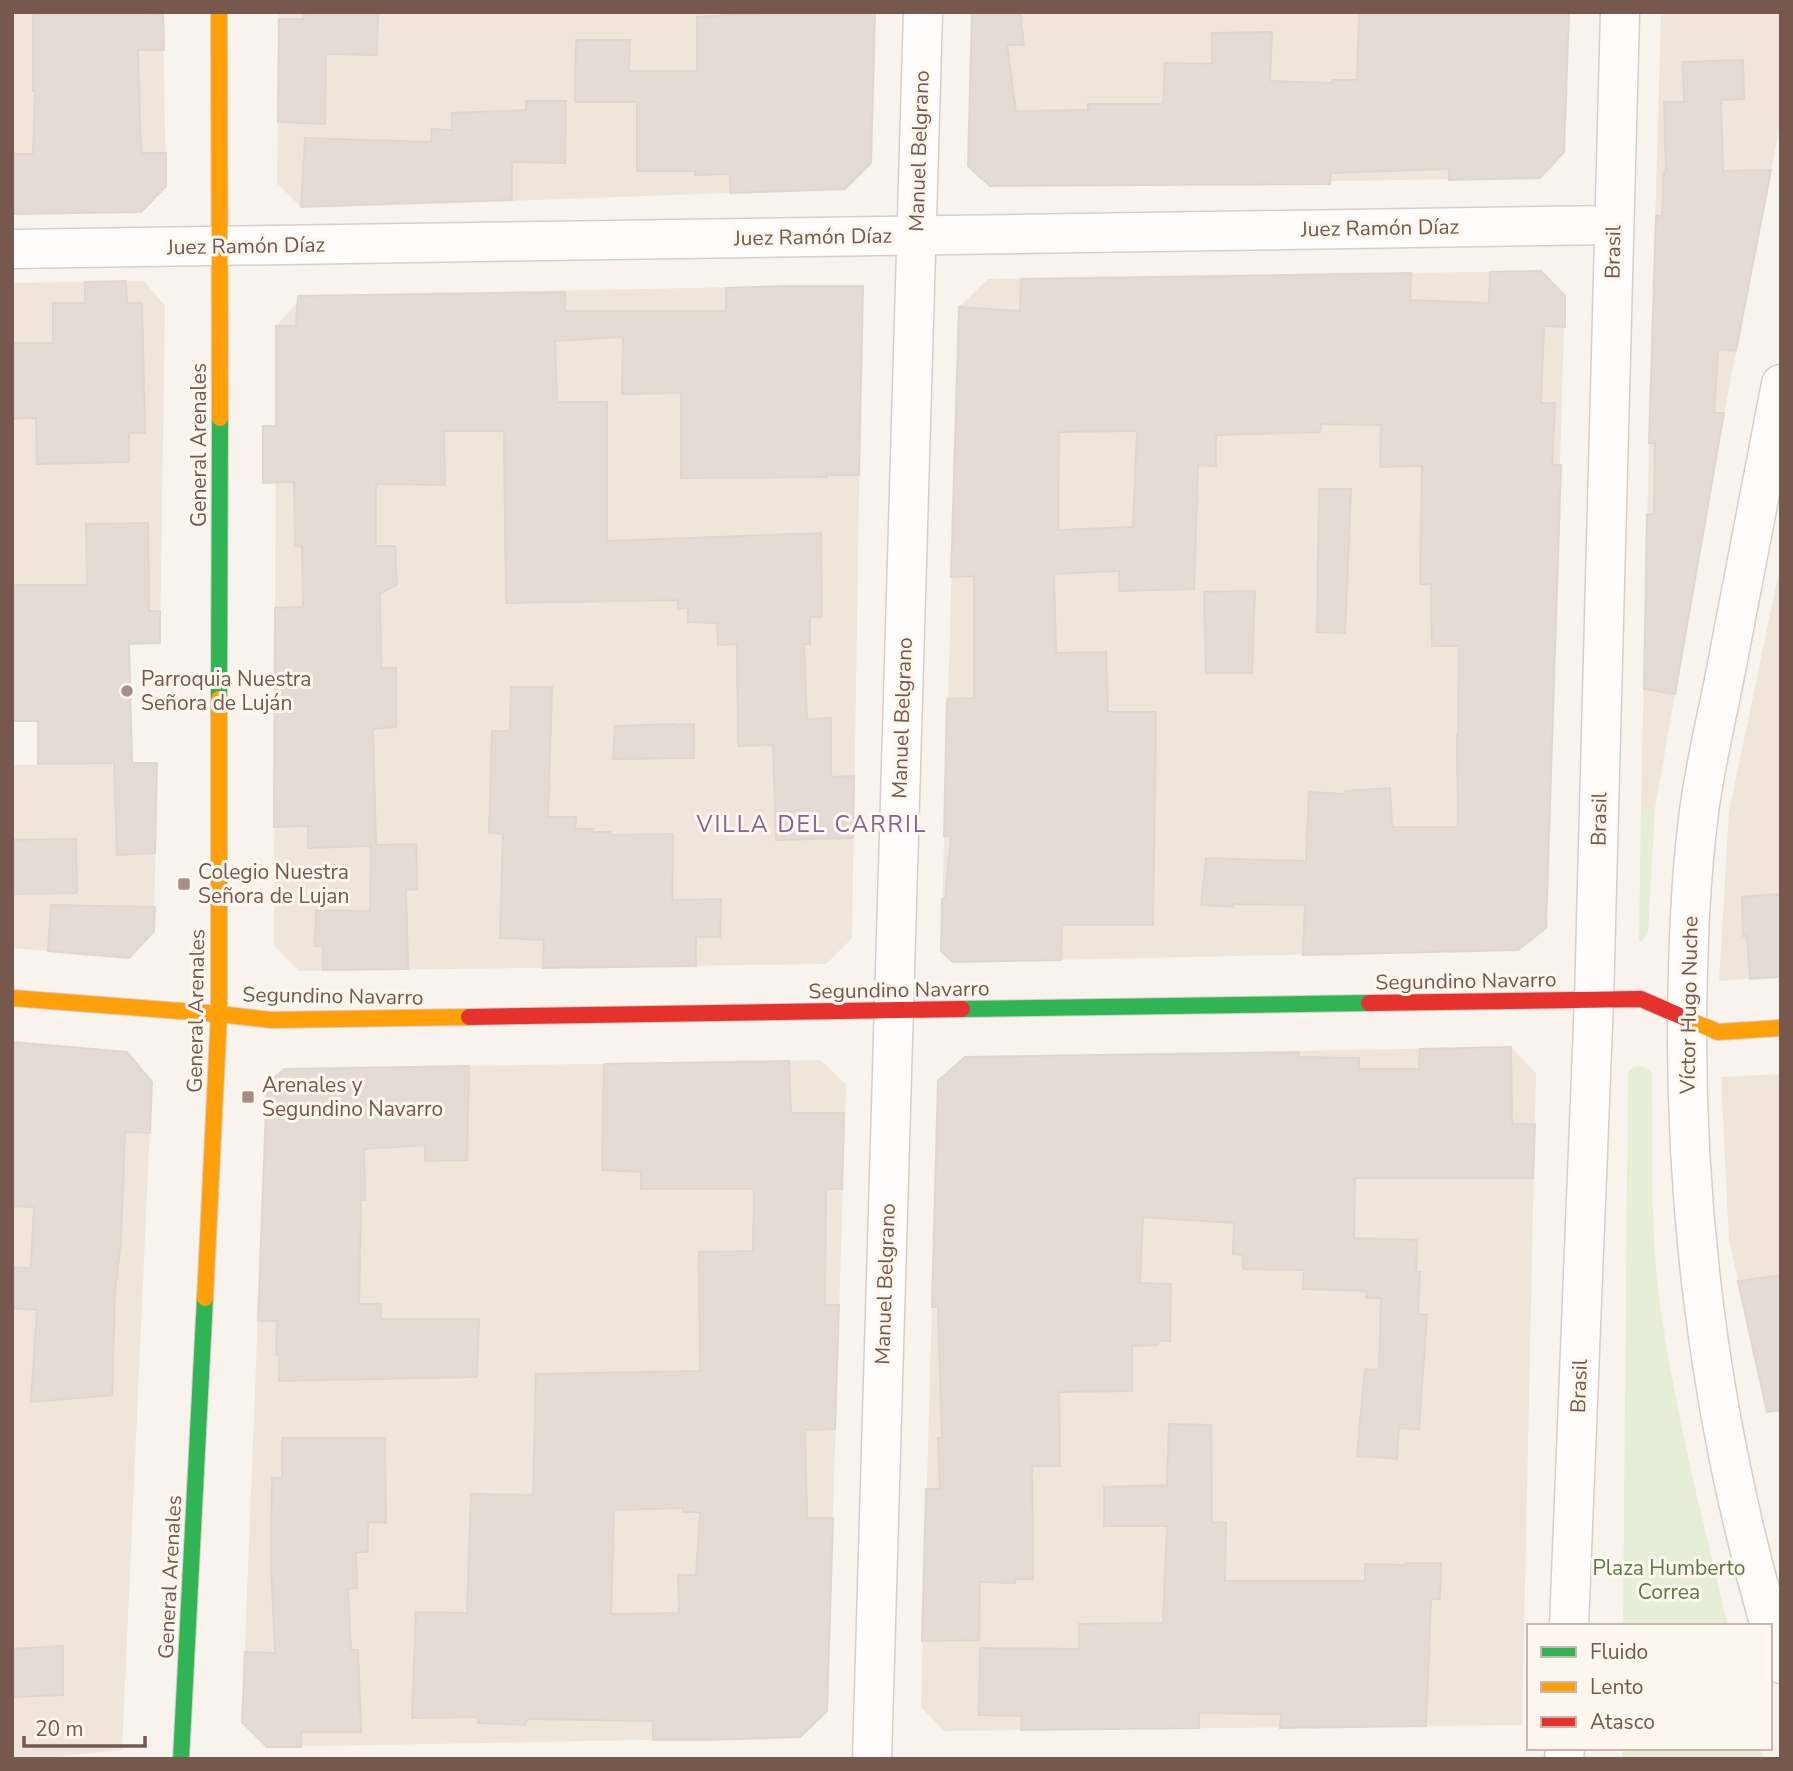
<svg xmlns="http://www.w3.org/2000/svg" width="1793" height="1771" font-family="'Nunito Sans',sans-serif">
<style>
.residential{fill:#f0e5db}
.green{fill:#e6eed8}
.building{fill:#e4dbd5;stroke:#e1d6cf;stroke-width:2;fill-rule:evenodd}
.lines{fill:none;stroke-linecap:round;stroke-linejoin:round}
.street-casing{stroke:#d6ceca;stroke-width:41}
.fast-casing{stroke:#d7ceca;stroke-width:18}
.slow-casing{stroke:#d7ceca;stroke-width:18}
.jam-casing{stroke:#d7ceca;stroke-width:18}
.street{stroke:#fefdfc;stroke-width:38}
.fast{stroke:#30b455;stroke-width:16}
.slow{stroke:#ff9f0a;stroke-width:16}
.jam{stroke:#e5322d;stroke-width:16}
.poi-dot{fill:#a48e85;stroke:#fef7ef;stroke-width:2.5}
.labels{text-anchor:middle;stroke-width:6;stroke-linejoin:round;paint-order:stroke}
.street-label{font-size:21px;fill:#76584d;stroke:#fef7ef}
.poi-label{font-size:21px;fill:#76584d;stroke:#fef7ef;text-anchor:start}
.park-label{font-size:21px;fill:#597b45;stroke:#fef7ef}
.neighbourhood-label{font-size:23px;letter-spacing:2px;fill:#7f6592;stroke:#fef7ef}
</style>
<rect width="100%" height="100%" fill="#f8f3ed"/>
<g class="residential">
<path d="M12 12H163L166 186 141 212 12 214Z"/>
<path d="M279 12H875L871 163 845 189 448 203 449 197H390V205L301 207 277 183Z"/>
<path d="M972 12H1569L1564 152 1540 178 1331 181 1330 184 990 186 968 166Z"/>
<path d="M1661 12H1781V120L1718 445 1655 809 1641 808 1649 443Z"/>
<path d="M1541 271 1565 296 1546 927 1518 950 953 962 941 951 959 307 988 279Z"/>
<path d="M144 281 165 306 160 643 12 646V283Z"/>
<path d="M837 285 862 310 852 938 826 964 299 971 274 946 276 326 303 296Z"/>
<path d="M1781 562V977L1719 981 1729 812Z"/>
<path d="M157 763 154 931 129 958 12 948V765Z"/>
<path d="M12 1042 127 1052 152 1082 122 1750 33 1759H12Z"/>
<path d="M1511 1047 1536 1073 1522 1725 944 1731 921 1707 938 1081 965 1057Z"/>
<path d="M820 1060 846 1084 827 1711 800 1737 267 1747 242 1722 267 1083 285 1069Z"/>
<path d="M1781 1074V1275L1738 1281 1729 1240 1721 1077Z"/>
</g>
<g class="green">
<path d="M1641 808 1655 809 1648 933 1642 941H1639Z"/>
<path d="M1640 1066 1647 1068 1652 1073C1653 1147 1650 1224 1659 1297 1674 1408 1702 1517 1728 1626H1623L1628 1072 1633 1067Z"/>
<path d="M1622 1748H1761L1764 1759H1622Z"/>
</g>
<g class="building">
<path d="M33 12H130L163 14 164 50H138L141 153H166V186L141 212 12 214V154H33L35 91H33Z"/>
<path d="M304 12H378L377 55 326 54 325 124 278 122 279 19H304Z"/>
<path d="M780 12H875L871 163 845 189 730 193V174L695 175 696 171H637V102H575L576 40H630L629 71H697V17Z"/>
<path d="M972 12H1020L1024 45H1007L1016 111 1088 110V104H1163L1165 63 1212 64V33L1272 32 1270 81 1332 83V80H1357L1359 12H1569L1564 152 1540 178 1449 180V169L1331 173 1330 184 990 186 968 166Z"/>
<path d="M1743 60 1744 99 1721 100 1723 171 1771 170 1736 351 1718 349 1714 413H1724L1675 694 1644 689 1647 514H1654L1655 443H1649L1656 216H1662L1664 172H1666L1664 102H1684L1683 62Z"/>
<path d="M526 101H566L565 163 512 162V200L301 207 305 138 431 142 432 129 452 130V113L526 110Z"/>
<path d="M1541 271 1565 296V327L1544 326 1541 403H1555L1552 465H1561L1546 928 1518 950 1303 955 1305 905 1233 904V907L1201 905 1206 858 1306 861 1309 792 1344 794 1345 791 1390 788 1392 827H1458L1457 735H1458L1459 646H1432L1431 584H1420L1422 466 1380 467 1381 425 1321 424 1320 432 1216 435V466L1198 465 1194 589 1119 591V571L1054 574 1056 653 1106 652 1108 712H1156L1153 925H1062L1061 960 953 962 941 951 942 899H945L951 836H944L947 699 974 698V576L951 577 959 307 1020 311 1021 279 1411 273 1410 300 1489 303 1490 272ZM1137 431 1133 527 1058 530 1059 432Z"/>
<path d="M126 281 127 303H142L145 433H129V462L37 464 36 418 12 419V343H53V303H85V282Z"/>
<path d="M785 286H863L859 475H827V477L681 478V393L622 394 623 337 555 341 557 402H607V541L821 533 822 617H810V644H804L807 719 831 718V777L854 776 853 838 776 840 773 745 738 746 737 644 718 645 717 623 688 622V608L678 609V600L506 603 504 431H444L445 485 376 484V546H395L397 585 380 593 381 668H396V727L373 729 376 845 416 844 417 889 406 890 408 969 323 970V946H315L316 910 370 911 371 846 308 848V826L274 827 275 608 303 607 302 547 295 546 294 482 263 483V426H276V326H296L298 296 565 292V311H726V288Z"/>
<path d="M1319 489H1351L1345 633 1317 632Z"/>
<path d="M148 523 149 611H160V643L129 644 132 763H157L155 853 117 855 114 763 38 764V721H12V585H87L86 524Z"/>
<path d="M1255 591 1252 673H1206L1204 592Z"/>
<path d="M511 687H552L548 817H576L575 829H593L592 832H610V835L673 834 672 900 721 899 720 937H696V966L543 968 544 940 500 938 503 834 489 833 492 731H510Z"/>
<path d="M675 724V725L694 724V758L613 759 615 726Z"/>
<path d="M76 839 77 893 12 894V840Z"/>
<path d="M1781 894V977L1750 979 1747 935 1743 936 1742 897Z"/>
<path d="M51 905 155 907 154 931 129 958 48 951Z"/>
<path d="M12 1042 127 1052 152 1082 150 1133 125 1132 121 1240 115 1292 112 1395 31 1402 37 1310 12 1308V1267L31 1268 34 1207 12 1206Z"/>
<path d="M1511 1047 1512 1124H1535L1533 1178H1355L1354 1238 1417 1240 1416 1272H1420L1418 1314H1427L1419 1430 1399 1428 1397 1459 1357 1456 1365 1369 1379 1370 1381 1298H1366L1367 1291 1303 1289 1304 1270 1243 1269V1255L1233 1254 1234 1223 1143 1217 1140 1283 1171 1284 1170 1341H1158V1345L1132 1346V1391L1059 1392 1060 1466H1032L1033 1579H1015V1583L980 1582 979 1640 922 1641 926 1489H940L938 1438H942L938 1307H932L938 1081 965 1057 1299 1052V1057L1359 1058V1069H1419L1420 1049Z"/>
<path d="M789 1061 791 1113H844L842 1189H826L825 1305H839L835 1429 805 1430 807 1518H833L827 1711 800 1737 704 1740H653V1721L527 1719 526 1725 478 1723V1717L412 1718 416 1612 467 1613 471 1494 533 1495 536 1374 700 1371 699 1252 753 1251 754 1189H641V1172L602 1170 604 1064ZM683 1508V1512H700L696 1575H678L679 1613 611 1614 614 1510Z"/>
<path d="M469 1066 467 1160 425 1161V1145L364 1149 365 1200H361L359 1304H381V1319H479L477 1377 279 1381V1355H276L277 1321H258L267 1083 285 1069Z"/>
<path d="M1781 1275V1410L1767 1412 1738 1281Z"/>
<path d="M1169 1424 1211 1425 1212 1522 1226 1523 1225 1581H1365V1564L1406 1565V1563H1441L1440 1599H1431L1426 1726 1280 1728 1281 1714 1199 1713V1728L1021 1730 1022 1716 979 1715 980 1648 1079 1649V1624L1163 1623 1167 1526H1104V1487L1167 1485Z"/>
<path d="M282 1438H385L386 1523 368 1522V1552H356L357 1588 348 1589 351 1650H358L361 1732H301V1747H267L242 1722 245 1652 275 1653 271 1563 272 1478H282Z"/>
<path d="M63 1646V1695L12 1697V1649Z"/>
</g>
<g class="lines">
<defs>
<g id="street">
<path d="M12 249 1614 225"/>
<path d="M1569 1626 1594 1000 1620 12"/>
<path d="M1770 1626C1713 1429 1686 1225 1687 1021 1688 951 1690 881 1699 812 1705 765 1717 717 1726 670 1744 574 1763 479 1781 384"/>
<path d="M1770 1628 1781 1664"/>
<path d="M872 1759 923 12"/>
<path d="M1564 1759 1565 1748"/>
</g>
<g id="fast">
<path d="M219 699 220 418"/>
<path d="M962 1009 1369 1003"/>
<path d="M181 1759 205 1298"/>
</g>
<g id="slow">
<path d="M219 12 220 418"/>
<path d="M12 998 219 1014 271 1020 469 1017"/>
<path d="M1685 1018 1718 1032 1781 1028"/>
<path d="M205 1298 219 1014V699"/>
</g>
<g id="jam">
<path d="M1369 1003 1641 999 1685 1018"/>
<path d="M469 1017 962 1009"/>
</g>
</defs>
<use href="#street" class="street-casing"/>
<use href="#fast" class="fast-casing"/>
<use href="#slow" class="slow-casing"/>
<use href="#jam" class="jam-casing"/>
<use href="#street" class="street"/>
<use href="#fast" class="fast"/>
<use href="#slow" class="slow"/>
<use href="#jam" class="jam"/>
</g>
<g class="poi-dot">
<circle cx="127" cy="691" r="7"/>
<rect x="177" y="877" width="14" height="14" rx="3.5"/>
<rect x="241" y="1090" width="14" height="14" rx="3.5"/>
</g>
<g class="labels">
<g class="street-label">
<text transform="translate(919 151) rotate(-88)" y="7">Manuel Belgrano</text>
<text transform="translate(1380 228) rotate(-1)" y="7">Juez Ramón Díaz</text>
<text transform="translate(813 237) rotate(-1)" y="7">Juez Ramón Díaz</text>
<text transform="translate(246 246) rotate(-1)" y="7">Juez Ramón Díaz</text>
<text transform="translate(1613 252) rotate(-89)" y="7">Brasil</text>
<text transform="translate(199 445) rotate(-90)" y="7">General Arenales</text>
<text transform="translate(902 718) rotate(-88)" y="7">Manuel Belgrano</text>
<text transform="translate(1599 819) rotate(-89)" y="7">Brasil</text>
<text transform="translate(1466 981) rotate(-1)" y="7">Segundino Navarro</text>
<text transform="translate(899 990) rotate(-1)" y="7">Segundino Navarro</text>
<text transform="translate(333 996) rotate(1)" y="7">Segundino Navarro</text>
<text transform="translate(1689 1005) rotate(-89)" y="7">Víctor Hugo Nuche</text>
<text transform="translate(196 1011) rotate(-89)" y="7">General Arenales</text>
<text transform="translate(885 1284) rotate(-88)" y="7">Manuel Belgrano</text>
<text transform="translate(1579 1386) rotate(-88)" y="7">Brasil</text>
<text transform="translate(170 1577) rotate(-87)" y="7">General Arenales</text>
</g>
<g class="poi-label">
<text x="141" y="686">Parroquia Nuestra<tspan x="141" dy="24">Señora de Luján</tspan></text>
<text x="198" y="879">Colegio Nuestra<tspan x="198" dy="24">Señora de Lujan</tspan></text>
<text x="262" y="1092">Arenales y<tspan x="262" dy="24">Segundino Navarro</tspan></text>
</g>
<g class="park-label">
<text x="1669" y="1575">Plaza Humberto<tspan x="1669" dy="24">Correa</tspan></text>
</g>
<g class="neighbourhood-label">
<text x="812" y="832">VILLA DEL CARRIL</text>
</g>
</g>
<rect width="1793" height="1771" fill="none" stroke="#76584d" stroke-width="28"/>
<rect x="1527" y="1624" width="245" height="126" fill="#fef7ef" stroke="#c8b7ae" stroke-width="2"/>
<rect x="1541" y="1647" width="35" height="10" fill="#30b455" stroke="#c8b7ae" stroke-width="2"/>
<text x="1590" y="1659" font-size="21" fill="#76584d">Fluido</text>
<rect x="1541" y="1682" width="35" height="10" fill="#ff9f0a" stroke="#c8b7ae" stroke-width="2"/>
<text x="1590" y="1694" font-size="21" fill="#76584d">Lento</text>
<rect x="1541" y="1717" width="35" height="10" fill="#e5322d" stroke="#c8b7ae" stroke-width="2"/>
<text x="1590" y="1729" font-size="21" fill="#76584d">Atasco</text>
<path d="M24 1736v10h121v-10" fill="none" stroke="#76584d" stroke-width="3.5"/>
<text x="35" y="1736" font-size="21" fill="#76584d" stroke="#fef7ef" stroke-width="5" paint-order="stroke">20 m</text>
</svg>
